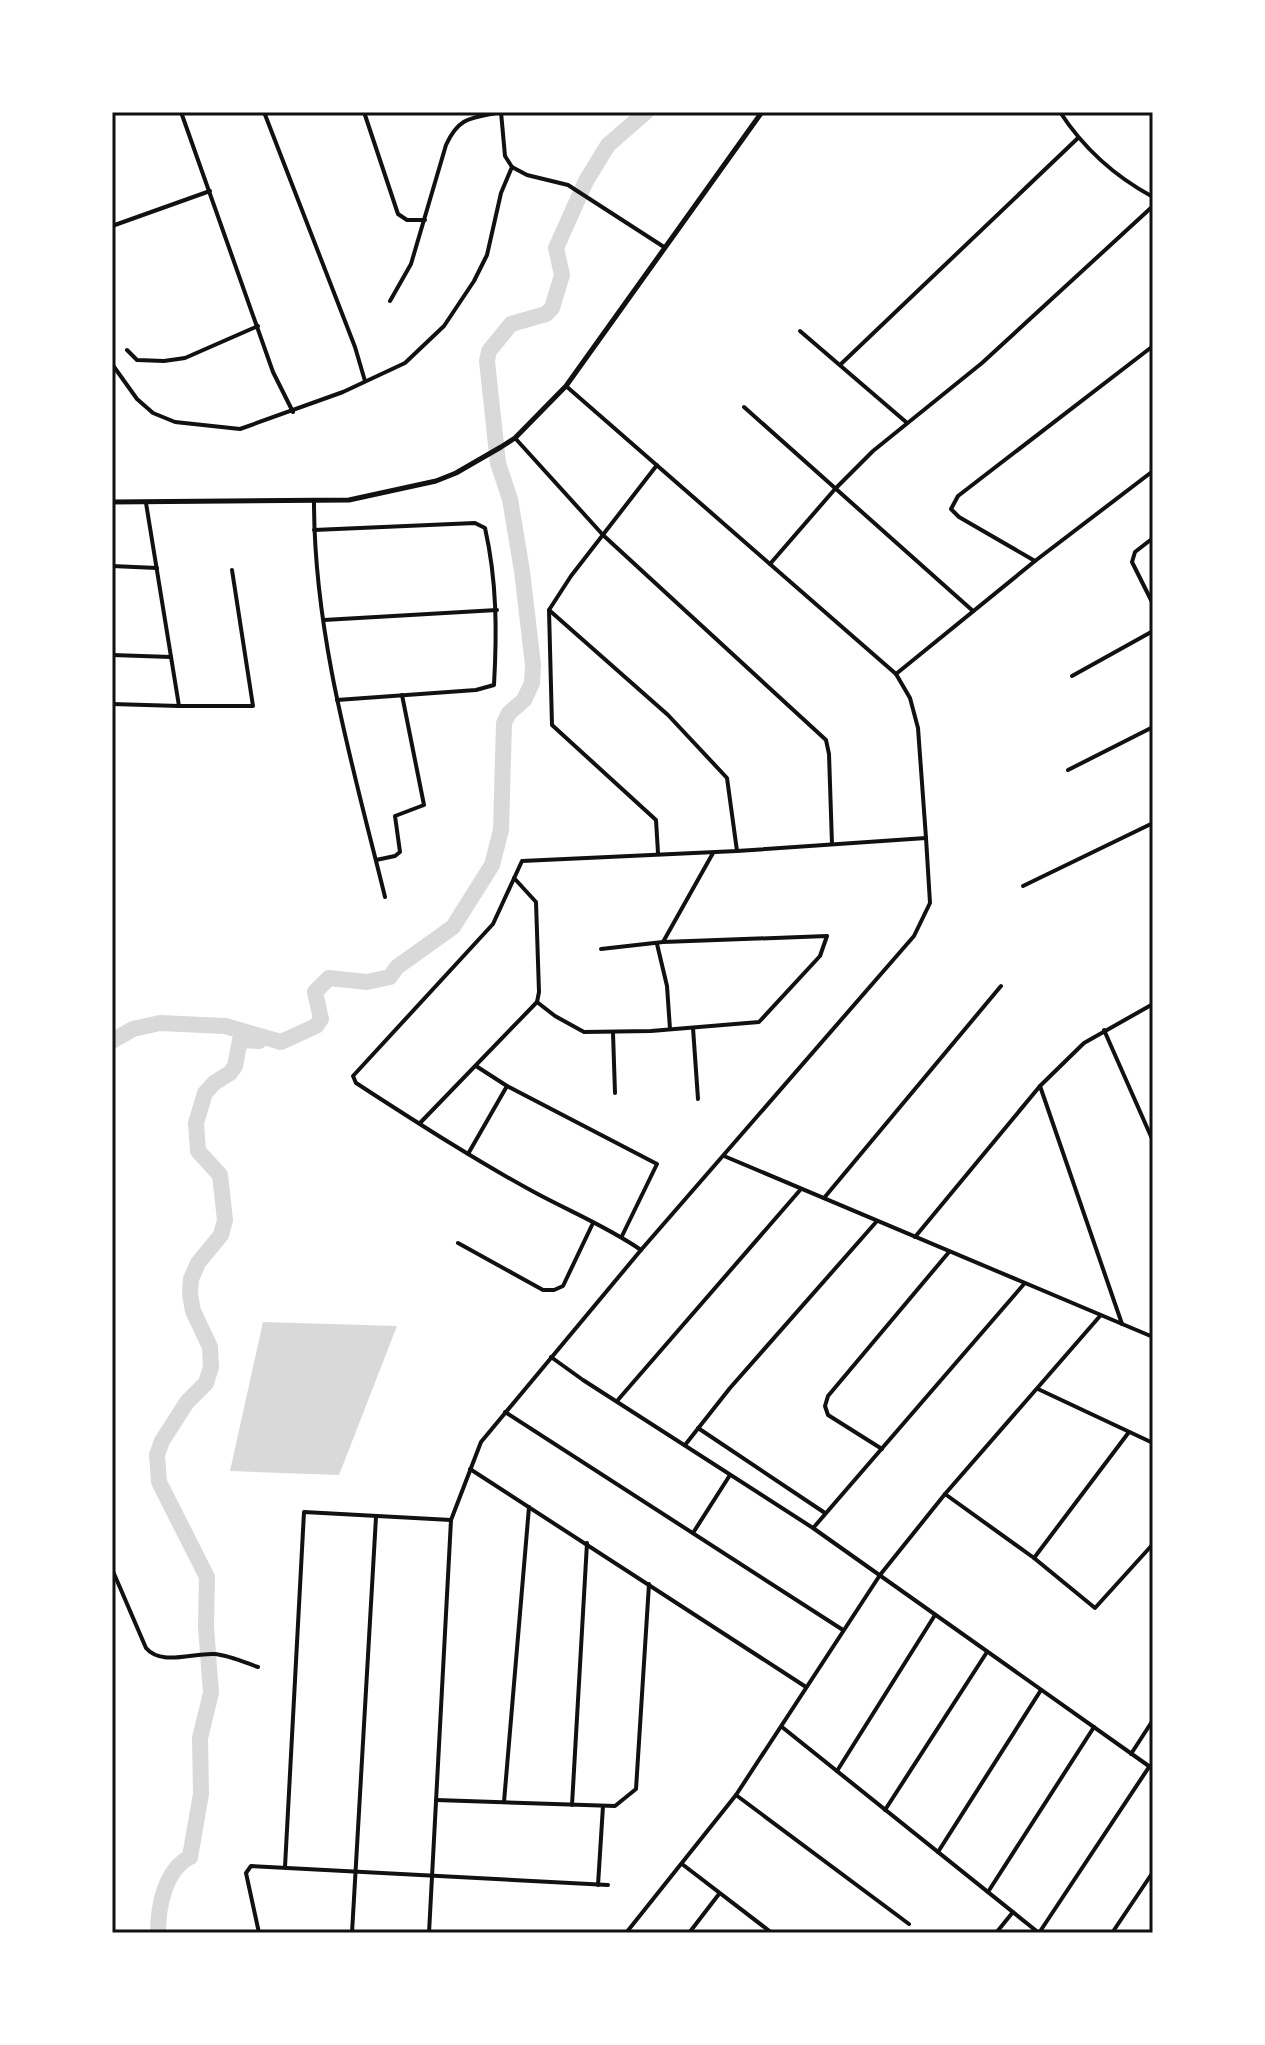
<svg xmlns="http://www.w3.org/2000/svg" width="1265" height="2045" font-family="Cabin,sans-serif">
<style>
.water{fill:#d9d9d9}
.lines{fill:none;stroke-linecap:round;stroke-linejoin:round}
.river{stroke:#d9d9d9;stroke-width:16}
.minor{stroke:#111;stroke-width:4}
.tertiary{stroke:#111;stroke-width:5}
.neatline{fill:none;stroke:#111;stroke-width:3}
</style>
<rect width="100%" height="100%" fill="#fff"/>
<path class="water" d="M263 1322 397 1326 339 1475 230 1471Z"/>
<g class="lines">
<g class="river">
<path d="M112 1041 133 1029 160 1023 225 1026 281 1042 316 1026 321 1019 315 992 329 978 367 982 390 977 397 967 453 927 492 865 501 830 504 723 509 713 524 700 532 683 533 665 522 571 510 499 498 463 487 361 489 351 511 324 546 314 552 308 562 275 556 248 586 181 608 145 646 112"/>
<path d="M158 1933C158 1906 165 1870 190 1857L201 1794 200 1738 211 1693 206 1627 207 1577 159 1482 157 1455 162 1441 187 1402 206 1383 211 1367 210 1347 193 1311 190 1294 191 1279 198 1263 221 1235 225 1220 220 1175 198 1151 196 1123 205 1093 214 1083 230 1073 235 1066 240 1040 259 1041"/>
</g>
<g class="minor">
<path d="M181 112 273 372 293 412"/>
<path d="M264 112 355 347 365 381"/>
<path d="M364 112 398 214 407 220H425"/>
<path d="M501 112 505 156 512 167 527 175 568 185 664 247"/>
<path d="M1060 112C1084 149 1114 176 1153 197"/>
<path d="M112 226 210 191"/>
<path d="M390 301 411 264 446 145C459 116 472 118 501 112"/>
<path d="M800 331 906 422"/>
<path d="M127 350 137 360 164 361 185 358 258 326"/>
<path d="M112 364 137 399 153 413 175 422 240 429 343 392 405 363 444 326 474 281 487 255 501 193 512 167"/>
<path d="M841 364 1078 138"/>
<path d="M744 407 973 611"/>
<path d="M515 438 603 535 826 740 829 754 832 844"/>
<path d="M657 465 571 576 549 610 552 725 656 820 658 853"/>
<path d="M314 502C314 636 353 767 385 897"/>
<path d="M146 503 179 706H253L232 570"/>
<path d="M314 530 475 523 485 528C497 581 497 632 494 685L476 690 337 700"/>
<path d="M1153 538 1135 552 1132 562 1153 604"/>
<path d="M1035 561 959 517 951 509 958 496 1153 346"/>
<path d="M770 564 835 489 873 451 982 363 1153 206"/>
<path d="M112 566 157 568"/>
<path d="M549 610 668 715 727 778 737 851"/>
<path d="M324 620 497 610"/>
<path d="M112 655 171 657"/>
<path d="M896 674 1035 561 1153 471"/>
<path d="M1072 676 1153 631"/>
<path d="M112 704 179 706"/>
<path d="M1068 770 1153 727"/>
<path d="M376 860 395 856 400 852 395 816 424 805 402 695"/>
<path d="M1023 886 1153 823"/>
<path d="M657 944 667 986 670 1029"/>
<path d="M601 949 663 942 713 853"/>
<path d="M537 1002 555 1016 584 1032 651 1031 759 1022 820 956 827 936 663 942"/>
<path d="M693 1028 698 1099"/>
<path d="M1104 1030 1153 1141"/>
<path d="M613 1033 615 1093"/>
<path d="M476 1066 507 1086 657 1164 622 1236"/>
<path d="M1040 1086 1084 1043 1153 1004"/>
<path d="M420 1123 537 1002 539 992 536 902 514 878"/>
<path d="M468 1154 507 1086"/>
<path d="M724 1156 1153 1337"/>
<path d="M824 1198 1001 986"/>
<path d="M915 1237 1040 1086 1122 1324"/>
<path d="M458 1243 543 1290H554L563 1286 593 1223"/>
<path d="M641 1250C608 1227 569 1211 534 1192 473 1159 415 1121 356 1083L353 1076 493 924 522 861 737 851 926 838"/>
<path d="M551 1357 583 1380 813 1528 1153 1769"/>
<path d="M1038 1389 1153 1443"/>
<path d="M617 1401 801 1189"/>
<path d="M505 1412 843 1630"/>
<path d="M698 1428 825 1513"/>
<path d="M685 1445 730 1388 877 1221"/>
<path d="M882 1449 828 1415 825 1406 828 1396 949 1252"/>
<path d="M470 1469 806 1687"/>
<path d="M945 1494 1034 1558 1095 1608 1153 1544"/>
<path d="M814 1527 1024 1284"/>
<path d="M693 1533 730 1475"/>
<path d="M1034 1558 1129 1432"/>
<path d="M112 1569 146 1648C161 1666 192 1653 214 1654 228 1655 244 1662 258 1667"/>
<path d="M782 1727 1039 1933"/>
<path d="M1131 1754 1153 1720"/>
<path d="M837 1771 935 1615"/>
<path d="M736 1795 909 1924"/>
<path d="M436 1800 615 1806 636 1789 649 1584"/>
<path d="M504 1802 529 1507"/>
<path d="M572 1805 587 1543"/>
<path d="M885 1810 987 1652"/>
<path d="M938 1852 1041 1690"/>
<path d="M682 1864 772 1933"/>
<path d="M285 1867 304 1512 451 1520"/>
<path d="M598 1885 603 1806"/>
<path d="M988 1892 1094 1727"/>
<path d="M259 1933 246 1873 251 1866 608 1885"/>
<path d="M352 1933 376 1517"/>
<path d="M429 1933 451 1520 481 1442 641 1250 914 936 930 903 926 838 918 728 910 698 896 674 566 386"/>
<path d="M626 1933 736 1795 880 1575 945 1494 1100 1316"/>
<path d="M689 1933 719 1894"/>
<path d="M996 1933 1013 1912"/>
<path d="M1039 1933 1149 1767"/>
<path d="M1112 1933 1153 1872"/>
</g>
<path class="tertiary" d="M112 502 349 500 436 481 456 473 501 447 515 438 566 386 762 112"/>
</g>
<rect width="1265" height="2045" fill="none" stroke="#ffffff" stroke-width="228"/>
<rect x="114" y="114" width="1037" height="1817" class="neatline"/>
</svg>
